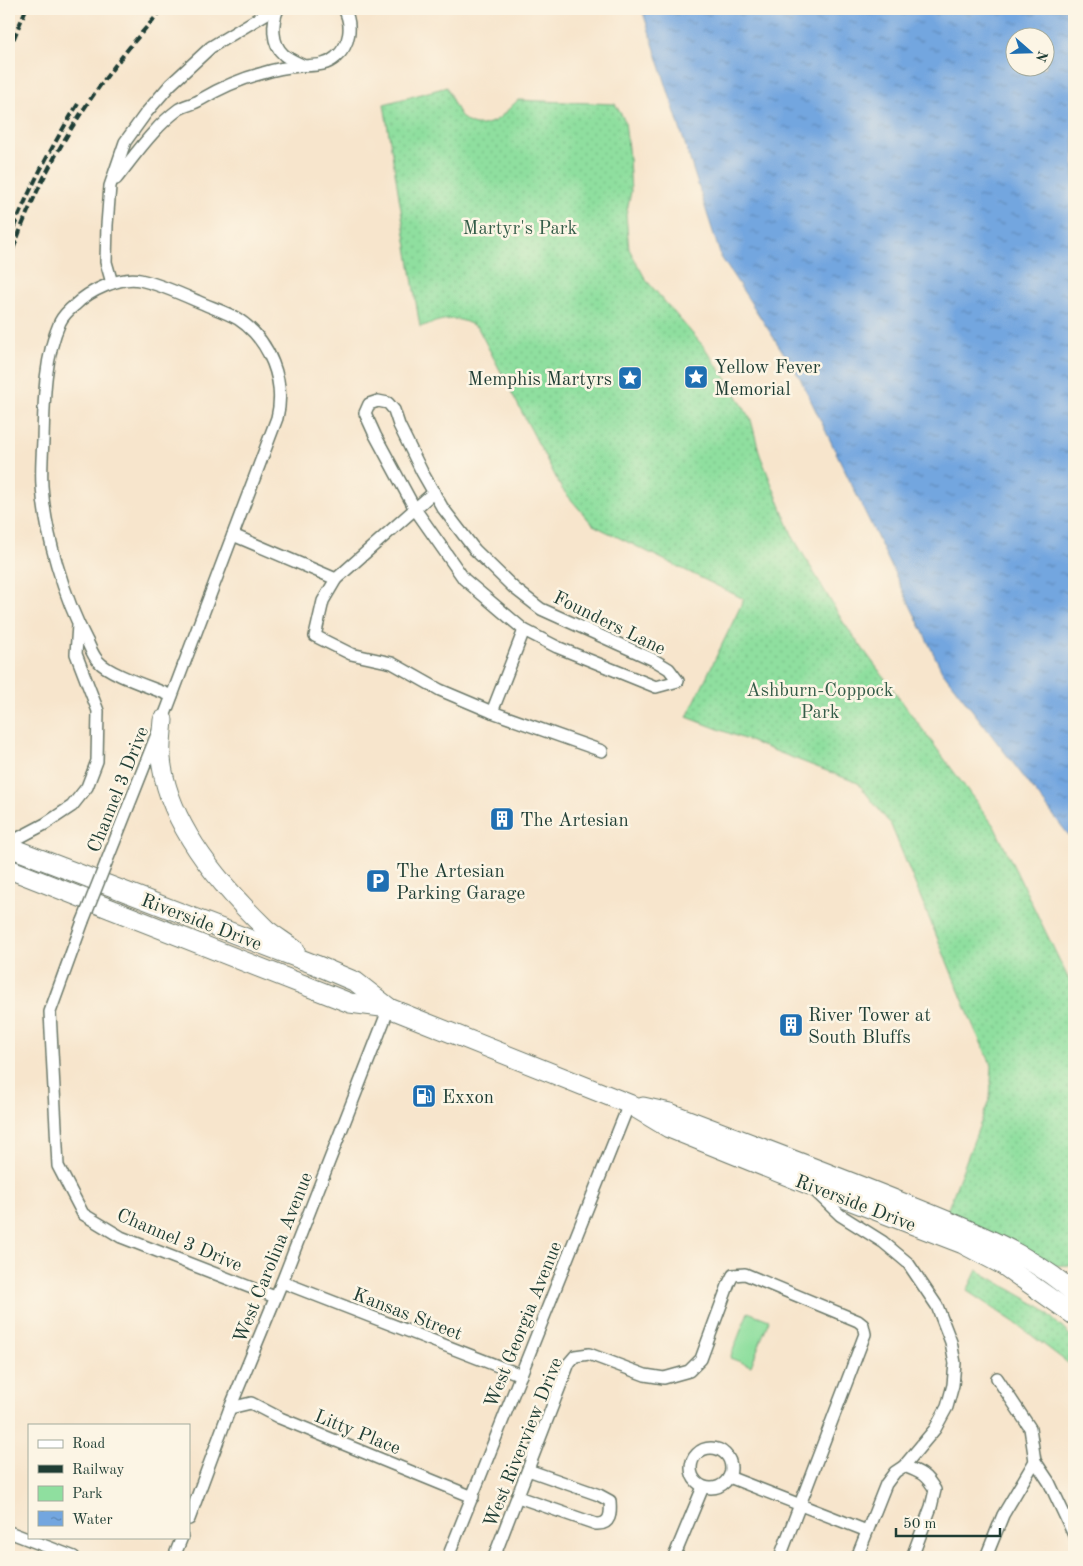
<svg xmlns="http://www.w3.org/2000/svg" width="1083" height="1566" font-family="'Old Standard TT',serif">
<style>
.green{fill:url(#green-dots);stroke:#578e6a}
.pitch{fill:#8fdf9f;stroke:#578e6a}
.water{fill:url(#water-ripples);stroke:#49728a;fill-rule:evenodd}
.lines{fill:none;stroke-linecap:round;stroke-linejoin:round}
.street-casing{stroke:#6b7869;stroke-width:14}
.primary-casing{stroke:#6b7869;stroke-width:21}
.street{stroke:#fff;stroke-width:11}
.primary{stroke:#fff;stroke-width:19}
.rail{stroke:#1f3d34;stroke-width:4;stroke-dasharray:8 4;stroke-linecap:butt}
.street-bridge-casing{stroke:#6b7869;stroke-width:14;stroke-linecap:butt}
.street-bridge{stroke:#fff;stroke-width:11}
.labels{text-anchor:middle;stroke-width:5;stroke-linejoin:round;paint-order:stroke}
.park-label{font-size:19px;fill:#355d49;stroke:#fcf5e5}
.poi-label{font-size:19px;fill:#1f3d34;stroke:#fcf5e5;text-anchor:start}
.street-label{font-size:19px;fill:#1f3d34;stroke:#fcf5e5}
</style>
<defs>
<pattern id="green-dots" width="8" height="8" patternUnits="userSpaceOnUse" patternTransform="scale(1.25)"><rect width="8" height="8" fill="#8fdf9f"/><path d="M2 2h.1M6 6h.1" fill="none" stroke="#7bc08a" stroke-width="1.8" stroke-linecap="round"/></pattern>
<pattern id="water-ripples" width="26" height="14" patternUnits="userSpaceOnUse" patternTransform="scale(1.25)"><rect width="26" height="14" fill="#73a6df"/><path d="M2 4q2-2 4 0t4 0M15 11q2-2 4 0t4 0" fill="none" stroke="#5e88b6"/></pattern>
</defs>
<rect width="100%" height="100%" fill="#fcf5e5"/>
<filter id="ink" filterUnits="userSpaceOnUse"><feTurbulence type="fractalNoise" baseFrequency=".02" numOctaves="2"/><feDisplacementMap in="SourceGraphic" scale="10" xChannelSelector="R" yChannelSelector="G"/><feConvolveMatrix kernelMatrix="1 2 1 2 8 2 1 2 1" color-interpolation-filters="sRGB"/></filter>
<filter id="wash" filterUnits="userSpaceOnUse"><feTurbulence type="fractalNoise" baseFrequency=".0096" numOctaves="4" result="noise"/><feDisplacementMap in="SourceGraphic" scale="20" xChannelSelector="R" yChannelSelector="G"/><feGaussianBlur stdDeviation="1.12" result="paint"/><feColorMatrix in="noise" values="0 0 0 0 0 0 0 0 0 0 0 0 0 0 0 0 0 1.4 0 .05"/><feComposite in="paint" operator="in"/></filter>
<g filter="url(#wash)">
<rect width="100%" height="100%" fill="#f7e5cc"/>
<g class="green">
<path d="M447 87C455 107 463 133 490 123 500 120 510 107 518 100L615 104 625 121 629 158 631 192 626 215 629 249 646 280 704 347 730 384 751 420 760 455 793 537 843 622 994 826 1071 984 1074 994V1265L1050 1266 947 1211 990 1098 992 1066 975 1030 891 825 858 783 687 717 744 599 593 525 562 489 478 328C456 314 443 319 420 327L384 104Z"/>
<path d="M977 1270 1039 1306 1074 1339V1370L1068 1363 1014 1322 967 1291Z"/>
</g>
<path class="pitch" d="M748 1312 769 1320 751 1366 730 1358Z"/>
<path class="water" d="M642 9H1074V842L942 671 800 378 721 257ZM1016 38H1046V68H1016Z"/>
</g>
<g filter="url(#ink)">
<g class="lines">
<defs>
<g id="street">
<path d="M278 9C272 22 271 44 284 55 289 59 296 62 302 65"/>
<path d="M116 179C128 164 140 147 154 132 161 124 171 115 179 109 186 105 194 104 200 100 220 88 240 79 263 73 275 69 288 67 300 66 313 65 325 67 336 57 350 45 353 25 344 9"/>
<path d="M112 283 106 262 107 225 110 186 125 142 146 113 170 85 211 47 274 9"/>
<path d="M378 401 388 403 394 410 399 425 422 472 442 507 475 550 514 588 541 609 654 660 669 669 678 681 656 687 557 647 524 630 464 579 415 509 375 435 365 413 369 404Z"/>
<path d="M434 492 336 579 323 601 315 636 351 654 392 663 440 690 492 712 602 751"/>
<path d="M233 535 336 579"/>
<path d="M492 712 524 630"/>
<path d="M9 843 45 824 72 806 87 787 97 761 98 711 76 654 78 625"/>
<path d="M106 863 167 709 277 418C286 382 270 340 238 319 226 312 210 307 197 301 179 293 159 284 140 280 120 276 89 291 75 305 70 309 63 316 60 322 44 358 44 402 43 441 42 456 41 471 42 486 45 534 64 598 87 641 90 647 93 656 98 661 110 675 154 688 172 696"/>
<path d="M83 921 50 1012 58 1166 83 1214 121 1237 275 1297"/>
<path d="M816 1192 840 1215 883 1242 908 1263 937 1306 951 1342 955 1363 953 1385 947 1407 935 1429 904 1466 895 1472 886 1484 857 1557"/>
<path d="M282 1282 521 1375"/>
<path d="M997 1378 1030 1428 1035 1461 1049 1482 1074 1535"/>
<path d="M230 1408 251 1403 280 1418 473 1497"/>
<circle cx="711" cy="1468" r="20"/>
<path d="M904 1466C920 1472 926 1474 935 1490L931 1507 912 1557"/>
<path d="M729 1477 867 1531"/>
<path d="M518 1497 596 1524C611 1525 611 1513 610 1501L599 1495 528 1470"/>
<path d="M189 1519 230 1408 282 1282 389 1008"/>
<path d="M9 1532 74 1557"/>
<path d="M174 1557 182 1537"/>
<path d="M448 1557 629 1104"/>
<path d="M494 1557 569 1363 575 1356 589 1354 645 1375 664 1378 689 1371 701 1359 729 1283 733 1275 745 1274 858 1321 863 1325 865 1334 780 1557"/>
<path d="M674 1557 703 1487"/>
<path d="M986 1557 1003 1515 1035 1461"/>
</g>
<g id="primary">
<path d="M163 720C162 733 160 746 161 758 167 823 222 887 267 930 276 937 286 943 295 950"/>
<path d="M9 847 316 965 356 982 388 1007"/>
<path d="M9 869 350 1003 389 1008 629 1104 669 1128 810 1185 963 1244 1003 1265 1074 1315"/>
<path d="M643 1107 670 1113C748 1143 826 1172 903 1203 960 1226 1029 1252 1074 1293"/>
</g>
</defs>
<use href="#street" class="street-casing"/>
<use href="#primary" class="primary-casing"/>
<use href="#street" class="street"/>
<use href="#primary" class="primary"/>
<g class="rail">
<path d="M9 50 26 9"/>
<path d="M9 239C28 191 51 147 78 104"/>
<path d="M9 260C16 242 22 224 30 207 62 134 109 67 163 9"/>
</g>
<defs>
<path id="street-bridge" d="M83 921 106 863"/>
</defs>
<use href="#street-bridge" class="street-bridge-casing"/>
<use href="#street-bridge" class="street-bridge"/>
</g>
</g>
<defs>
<symbol id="sight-square" viewBox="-11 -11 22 22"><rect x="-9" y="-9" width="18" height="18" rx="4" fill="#1f6fb2" stroke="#fcf5e5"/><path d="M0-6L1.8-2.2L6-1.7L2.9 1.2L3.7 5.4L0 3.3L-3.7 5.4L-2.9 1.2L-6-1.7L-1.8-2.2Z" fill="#fff"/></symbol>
<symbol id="building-square" viewBox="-11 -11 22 22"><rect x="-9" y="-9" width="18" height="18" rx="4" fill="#1f6fb2" stroke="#fcf5e5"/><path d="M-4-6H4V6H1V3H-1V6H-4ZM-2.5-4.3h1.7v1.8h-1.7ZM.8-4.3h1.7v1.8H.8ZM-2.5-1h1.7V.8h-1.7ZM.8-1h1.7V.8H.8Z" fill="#fff"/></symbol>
<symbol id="parking-square" viewBox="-11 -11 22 22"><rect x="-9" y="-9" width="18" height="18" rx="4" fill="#1f6fb2" stroke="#fcf5e5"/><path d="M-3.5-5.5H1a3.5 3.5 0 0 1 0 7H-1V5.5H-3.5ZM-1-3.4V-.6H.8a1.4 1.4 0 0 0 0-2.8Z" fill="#fff"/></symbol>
<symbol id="fuel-square" viewBox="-11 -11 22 22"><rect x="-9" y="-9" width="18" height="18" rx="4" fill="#1f6fb2" stroke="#fcf5e5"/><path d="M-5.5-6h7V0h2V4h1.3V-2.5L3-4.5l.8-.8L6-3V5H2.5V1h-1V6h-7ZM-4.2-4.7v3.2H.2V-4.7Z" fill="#fff"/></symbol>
</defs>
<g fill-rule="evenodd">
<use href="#sight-square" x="682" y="363" width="28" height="28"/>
<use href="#sight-square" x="616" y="364" width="28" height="28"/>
<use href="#building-square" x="488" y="805" width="28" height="28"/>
<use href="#parking-square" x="364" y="867" width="28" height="28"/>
<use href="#building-square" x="777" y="1011" width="28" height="28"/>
<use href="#fuel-square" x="410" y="1082" width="28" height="28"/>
</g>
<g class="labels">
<g class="park-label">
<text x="520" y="234">Martyr's Park</text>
<text x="820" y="696">Ashburn-Coppock<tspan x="820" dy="22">Park</tspan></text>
</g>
<g class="poi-label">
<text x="714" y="373">Yellow Fever<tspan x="714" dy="22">Memorial</tspan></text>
<text x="612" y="385" text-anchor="end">Memphis Martyrs</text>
<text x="520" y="826">The Artesian</text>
<text x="396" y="877">The Artesian<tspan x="396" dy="22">Parking Garage</tspan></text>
<text x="808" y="1021">River Tower at<tspan x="808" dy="22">South Bluffs</tspan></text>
<text x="442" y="1103">Exxon</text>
</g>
<g class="street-label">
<text transform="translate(610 622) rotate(26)" y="7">Founders Lane</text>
<text transform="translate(117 789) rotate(-68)" y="7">Channel 3 Drive</text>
<text transform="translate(202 921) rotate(21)" y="7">Riverside Drive</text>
<text transform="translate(856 1202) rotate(21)" y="7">Riverside Drive</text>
<text transform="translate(180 1239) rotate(23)" y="7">Channel 3 Drive</text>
<text transform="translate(272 1257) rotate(-68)" y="7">West Carolina Avenue</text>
<text transform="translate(408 1313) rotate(21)" y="7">Kansas Street</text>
<text transform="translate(522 1324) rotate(-68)" y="7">West Georgia Avenue</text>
<text transform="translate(358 1431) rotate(22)" y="7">Litty Place</text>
<text transform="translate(522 1442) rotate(-68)" y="7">West Riverview Drive</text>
</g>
</g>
<rect width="1083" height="1566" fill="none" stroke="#fcf5e5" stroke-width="30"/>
<rect x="28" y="1424" width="162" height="115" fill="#fcf5e5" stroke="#a4ab9e"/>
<rect x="38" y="1440" width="25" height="8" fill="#ffffff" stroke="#a4ab9e"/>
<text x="72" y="1448" font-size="15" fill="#1f3d34">Road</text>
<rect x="38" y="1465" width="25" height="8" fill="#1f3d34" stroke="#a4ab9e"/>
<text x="72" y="1474" font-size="15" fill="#1f3d34">Railway</text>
<rect x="38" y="1486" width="25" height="15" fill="#8fdf9f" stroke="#a4ab9e"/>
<text x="72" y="1498" font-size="15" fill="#1f3d34">Park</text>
<rect x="38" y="1511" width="25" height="15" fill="url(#water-ripples)" stroke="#a4ab9e"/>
<text x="72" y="1524" font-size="15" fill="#1f3d34">Water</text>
<g transform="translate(1030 52) rotate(110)"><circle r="24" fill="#fcf5e5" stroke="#a4ab9e"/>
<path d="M0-4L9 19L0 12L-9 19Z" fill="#1f6fb2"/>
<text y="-8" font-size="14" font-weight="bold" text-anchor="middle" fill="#1f3d34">N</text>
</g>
<path d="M896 1528v8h104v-8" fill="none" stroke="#1f3d34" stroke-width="2.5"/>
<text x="903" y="1528" font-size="15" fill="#1f3d34" stroke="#fcf5e5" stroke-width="4" paint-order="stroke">50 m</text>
</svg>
